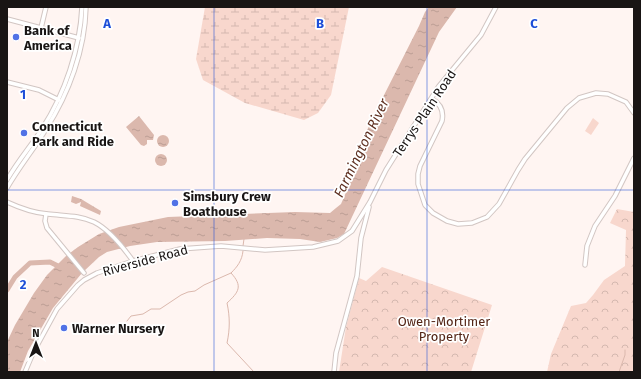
<svg xmlns="http://www.w3.org/2000/svg" width="641" height="379" font-family="'Fira Sans',sans-serif">
<style>
.grass{fill:#f8d7cd}
.forest{fill:url(#forest-crowns)}
.wetland{fill:url(#wetland-marsh)}
.water{fill:url(#water-ripples)}
.lines{fill:none;stroke-linecap:round;stroke-linejoin:round}
.stream{stroke:#dbb8ad;stroke-width:1}
.river{stroke:#dbb8ad;stroke-width:5}
.minor-casing{stroke:#d2c6c3;stroke-width:5.5}
.minor{stroke:#fff;stroke-width:3.5}
.grid{fill:none;stroke:#1d4ed8;stroke-width:1;stroke-opacity:0.55}
.poi-dot{fill:#5172e6;stroke:#fff;stroke-width:1.5}
.labels{text-anchor:middle;stroke-width:3.5;stroke-linejoin:round;paint-order:stroke}
.poi-label{font-size:13px;font-weight:bold;fill:#191514;stroke:#fff;text-anchor:start}
.street-label{font-size:13px;fill:#191514;stroke:#fff}
.park-label{font-size:13px;fill:#542617;stroke:#fff}
.water-label{font-size:14px;font-style:italic;fill:#5e2f20;stroke:#fff}
.grid-label{font-size:13px;text-anchor:middle;font-weight:bold;fill:#1d4ed8;stroke:#fff;stroke-width:3.5;stroke-linejoin:round;paint-order:stroke}
</style>
<defs>
<pattern id="forest-crowns" width="20" height="18" patternUnits="userSpaceOnUse"><rect width="20" height="18" fill="#f8d7cd"/><path d="M2 6a3 3 0 1 1 6 0M12 15a3 3 0 1 1 6 0" fill="none" stroke="#d4b8af"/></pattern>
<pattern id="wetland-marsh" width="20" height="14" patternUnits="userSpaceOnUse"><rect width="20" height="14" fill="#f8d7cd"/><path d="M1 5h8M5 5V1M11 12h8M15 12V8" fill="none" stroke="#d4b8af"/></pattern>
<pattern id="water-ripples" width="26" height="14" patternUnits="userSpaceOnUse"><rect width="26" height="14" fill="#dbb8ad"/><path d="M2 4q2-2 4 0t4 0M15 11q2-2 4 0t4 0" fill="none" stroke="#bb9d94"/></pattern>
</defs>
<rect width="100%" height="100%" fill="#fff5f2"/>
<path class="grass" d="M593 118 599 123 591 135 585 131Z"/>
<g class="forest">
<path d="M617 209 634 212V372H547L551 354 571 306 586 303 593 295 604 280 625 266 626 230 610 223Z"/>
<path d="M382 267 492 305 471 372H339L346 327 359 278 366 281Z"/>
</g>
<path class="wetland" d="M205 7H349L331 95 318 113 304 120 245 103 203 80 196 59Z"/>
<g class="water">
<path d="M429 7H457L439 32 344 234 337 238 320 242 300 239 267 238 225 241 157 242 130 246 107 252 99 257 82 273 53 308 28 351 20 372H7V342L15 325 34 293 47 275 66 256 78 247 99 234 119 227 168 217 295 212 330 213 336 208 341 204 347 190 360 145 381 101 419 26 425 12Z"/>
<path d="M139 116 154 135 153 140H147V144L144 146 141 145 126 127Z"/>
<circle cx="163" cy="141" r="6"/>
<circle cx="161" cy="160" r="6"/>
<path d="M72 196 81 199 101 211 100 215 80 206 81 202 76 204 71 202Z"/>
</g>
<g class="lines">
<g class="stream">
<path d="M243 246 244 239"/>
<path d="M243 251C242 261 237 267 231 273 243 286 239 292 227 303 230 317 230 329 227 343L254 372"/>
<path d="M127 321 131 316 143 314 151 309H160L181 295 188 292 195 291 204 285 231 273"/>
<path d="M619 372 625 355V350"/>
</g>
<path class="river" d="M7 290 15 277 30 263 50 262 62 268"/>
<defs>
<g id="minor">
<path d="M7 19 79 38"/>
<path d="M41 28 46 7"/>
<path d="M7 82 39 90 59 100"/>
<path d="M432 99C441 104 444 111 442 121L420 166 418 174V184L425 205 433 213 447 221 458 224 472 223 487 217 499 204 518 170 525 159 567 108 579 98 596 93 608 94 626 102 634 113"/>
<path d="M7 180C17 162 31 146 42 129 65 93 80 49 82 7"/>
<path d="M7 188C19 167 34 149 46 129 69 93 85 50 86 7"/>
<path d="M7 202C20 208 34 213 48 214 64 216 79 215 94 222 110 230 123 247 133 261"/>
<path d="M46 214 45 221 47 228 84 273"/>
<path d="M585 265 587 246 595 226 615 196 634 158"/>
<path d="M25 372 33 353 57 309 78 285 84 280 97 273 133 261 180 249 221 246 265 250 313 247 338 241 352 231 370 202 386 170 439 86 481 35 496 7"/>
<path d="M334 372 336 353 357 276 361 238 369 207"/>
</g>
</defs>
<use href="#minor" class="minor-casing"/>
<use href="#minor" class="minor"/>
</g>
<path class="grid" d="M214 7V372M427 7V372M7 190H634"/>
<g class="poi-dot">
<circle cx="16" cy="37" r="4"/>
<circle cx="24" cy="133" r="4"/>
<circle cx="175" cy="203" r="4"/>
<circle cx="64" cy="328" r="4"/>
</g>
<g class="labels">
<g class="poi-label">
<text x="24" y="35">Bank of<tspan x="24" dy="15">America</tspan></text>
<text x="32" y="131">Connecticut<tspan x="32" dy="15">Park and Ride</tspan></text>
<text x="183" y="201">Simsbury Crew<tspan x="183" dy="15">Boathouse</tspan></text>
<text x="72" y="333">Warner Nursery</text>
</g>
<g class="street-label">
<text transform="translate(424 113) rotate(-56)" y="5">Terrys Plain Road</text>
<text transform="translate(145 260) rotate(-15)" y="5">Riverside Road</text>
</g>
<g class="park-label">
<text x="444" y="326">Owen-Mortimer<tspan x="444" dy="15">Property</tspan></text>
</g>
<g class="water-label">
<text transform="translate(361 148) rotate(-64)" y="5">Farmington River</text>
</g>
</g>
<g class="grid-label">
<text x="107" y="28">A</text>
<text x="320" y="28">B</text>
<text x="534" y="28">C</text>
<text x="23" y="99">1</text>
<text x="23" y="289">2</text>
</g>
<rect width="641" height="379" fill="none" stroke="#191514" stroke-width="16"/>
<g transform="translate(36 343)" stroke="#ffffff" stroke-width="3" paint-order="stroke">
<path d="M0-3L7 15L0 10L-7 15Z" fill="#191514"/>
<text y="-6" font-size="11" font-weight="bold" text-anchor="middle" fill="#191514">N</text>
</g>
</svg>
